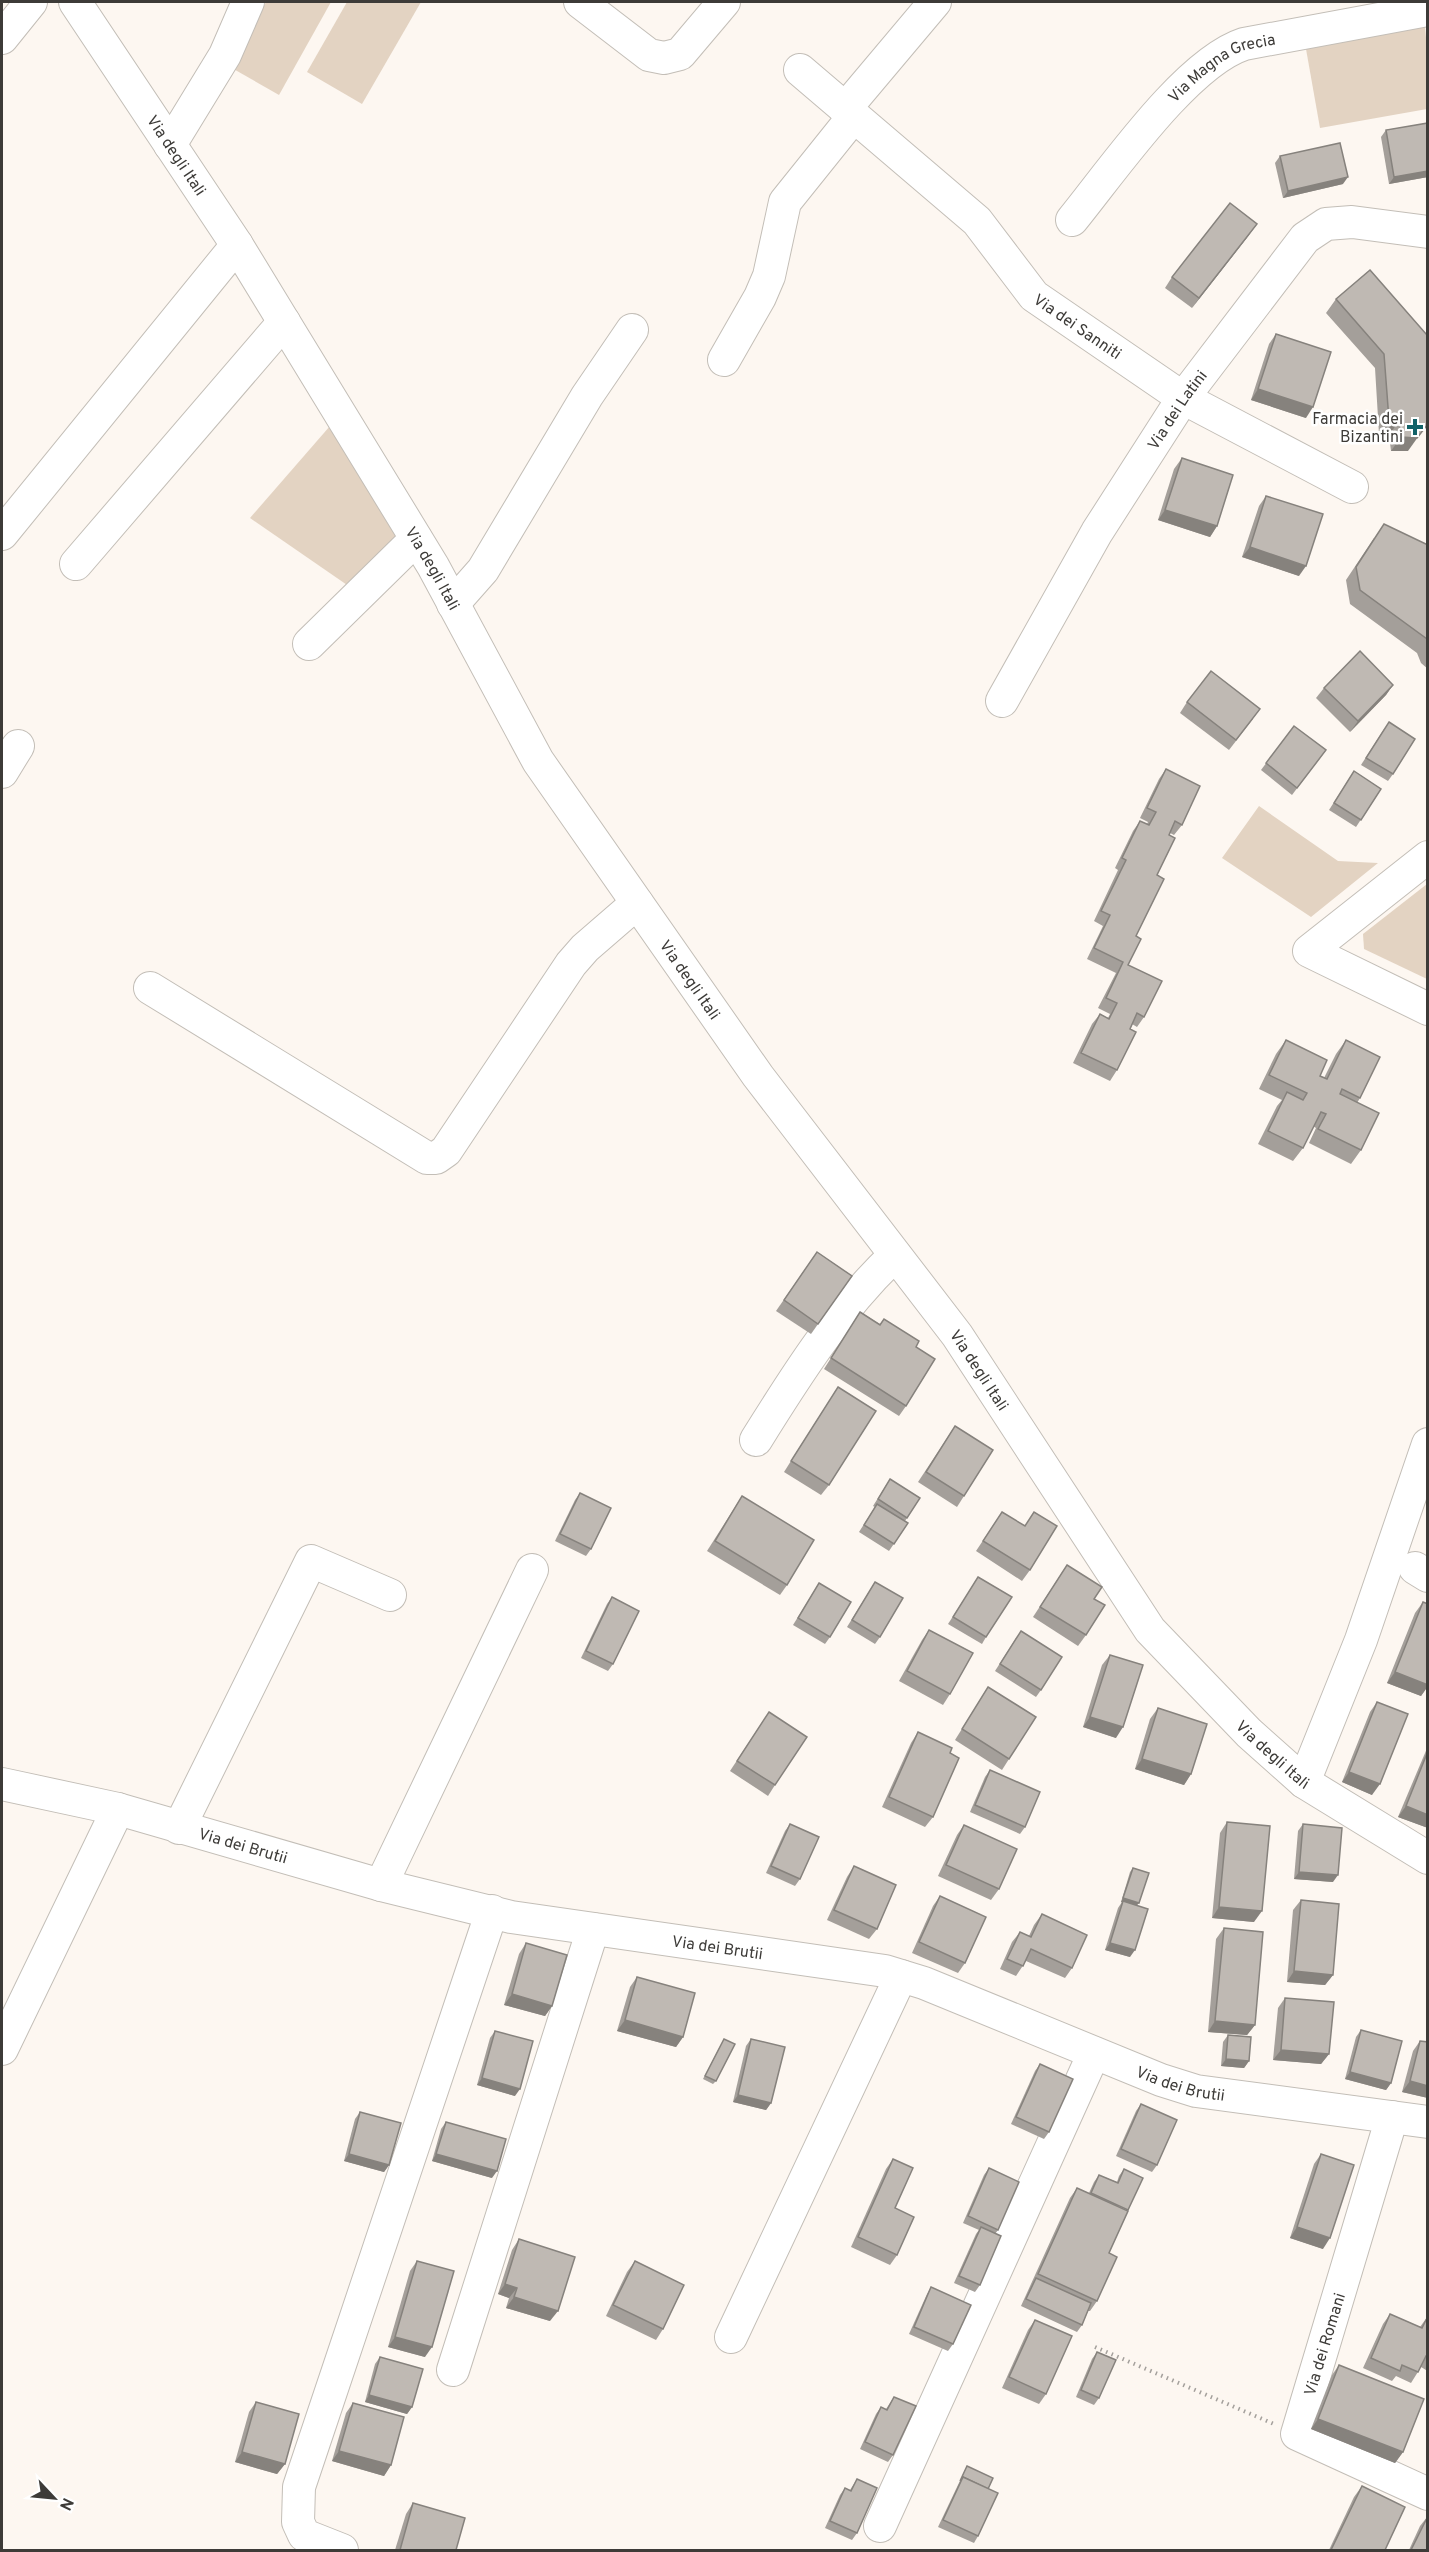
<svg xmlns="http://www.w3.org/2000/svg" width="1429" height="2552" font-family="Overpass,sans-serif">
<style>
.green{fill:#e3d3c2}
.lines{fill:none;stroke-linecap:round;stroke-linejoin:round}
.minor-casing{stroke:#c3beb7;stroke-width:34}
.path{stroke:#a4a09c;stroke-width:4;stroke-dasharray:1.5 4.5;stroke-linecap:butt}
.minor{stroke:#fff;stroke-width:32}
.wall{fill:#a49f9a}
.shaded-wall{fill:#86827d}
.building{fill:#bfb9b3;stroke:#86827d;stroke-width:1.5}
.poi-dot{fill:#126268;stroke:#fff;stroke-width:2}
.labels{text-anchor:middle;stroke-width:5;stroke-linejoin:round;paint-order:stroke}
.street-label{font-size:16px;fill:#3d3b38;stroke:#fff}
.poi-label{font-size:16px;fill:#3d3b38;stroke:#fff;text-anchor:end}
</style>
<rect width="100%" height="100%" fill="#fdf7f1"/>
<g class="green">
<path d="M266 2H331L279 95 230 67Z"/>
<path d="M347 2H421L362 104 307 72Z"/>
<path d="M1425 27 1428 58 1427 109 1320 128 1306 49Z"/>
<path d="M330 426 403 533 350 587 250 518Z"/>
<path d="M1259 806 1338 861 1378 863 1311 917 1222 858Z"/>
<path d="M1427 884V979L1364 949 1363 934Z"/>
</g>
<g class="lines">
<defs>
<g id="minor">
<path id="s1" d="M75 2 237 245 284 322 433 566 538 761 758 1076 957 1335 1150 1630 1249 1733 1304 1782 1428 1858"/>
<path d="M580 2 649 55 664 58 680 54 724 2"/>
<path d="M2 38 31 2"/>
<path id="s2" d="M800 70 977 221 1034 296 1183 398 1352 487"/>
<path d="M845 109 935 2"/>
<path d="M170 145 225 55 248 2"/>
<path id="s3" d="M1072 220C1112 171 1186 63 1244 44L1428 10"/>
<path d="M724 360 760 297 769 276 785 202 854 116"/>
<path d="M2 534 237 245"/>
<path d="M76 564 284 322"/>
<path d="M453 604 483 570 587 396 632 330"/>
<path d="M309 644 416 539"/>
<path id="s4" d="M1002 701 1097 532 1183 398 1305 238 1326 224 1352 222 1428 232"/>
<path d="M2 772 18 746"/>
<path d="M1428 857 1309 951 1428 1009"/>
<path d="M150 988 427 1158H436L446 1151 571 964 585 948 637 903"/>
<path d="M756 1440C797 1374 839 1308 895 1255"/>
<path d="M1415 1568 1428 1576"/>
<path d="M1304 1782 1361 1640 1428 1444"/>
<path id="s5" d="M2 1784 118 1809 381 1885 511 1917 885 1971 924 1983 1161 2080 1196 2091 1428 2122"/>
<path d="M179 1828 311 1561 390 1595"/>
<path d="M381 1885 532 1570"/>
<path d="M2 2049 118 1809"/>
<path d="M1392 2117 1297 2434 1428 2494"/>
<path d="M731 2337 901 1976"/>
<path d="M453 2370 593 1929"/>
<path d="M880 2526 1094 2053"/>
<path d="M342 2550 304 2535 298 2522 299 2487 492 1911"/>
</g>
</defs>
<use href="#minor" class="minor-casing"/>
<path class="path" d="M1095 2347 1274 2424"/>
<use href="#minor" class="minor"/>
</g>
<g class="wall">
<path d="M1428 123V177L1389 184 1381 137 1386 130Z"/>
<path d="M1280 156 1343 184 1283 198 1275 163Z"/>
<path d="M1249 235 1192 308 1165 288 1172 277Z"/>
<path d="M1370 270 1408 451H1391L1389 435 1379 434 1375 368 1326 313 1336 299Z"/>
<path d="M1276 334 1306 418 1251 400 1269 344Z"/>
<path d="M1182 458 1217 526 1210 537 1158 520 1174 469Z"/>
<path d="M1266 496 1299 576 1242 557 1259 506Z"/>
<path d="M1374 538 1428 545V669L1421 663 1417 653 1350 604 1346 580Z"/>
<path d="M1393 685 1386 695 1350 732 1316 698 1324 688Z"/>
<path d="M1187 702 1253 719 1229 750 1180 713Z"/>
<path d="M1294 726 1326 750 1292 795 1261 770Z"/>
<path d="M1384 729 1393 774 1388 781 1361 765Z"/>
<path d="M1166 769 1182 825 1174 835 1170 833 1157 875 1136 936 1128 965 1144 1017 1137 1027 1132 1024 1117 1070 1110 1081 1073 1063 1092 1024 1100 1014 1108 1018 1110 1014 1098 1008 1116 973 1087 959 1103 926 1094 921 1118 870 1115 868 1133 831 1140 821 1147 824 1148 822 1140 818 1159 779Z"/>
<path d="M1354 771 1381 789 1356 827 1329 810Z"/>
<path d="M1286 1040 1320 1076 1324 1078 1336 1054 1346 1040 1360 1098 1357 1103 1361 1150 1351 1164 1309 1143 1316 1128 1313 1126 1303 1148 1293 1161 1258 1144 1277 1106 1282 1100 1259 1089 1276 1054Z"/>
<path d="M817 1252 852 1276 811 1334 776 1311Z"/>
<path d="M860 1312 880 1324 884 1319 906 1406 899 1416 824 1369Z"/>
<path d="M838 1387 829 1485 821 1495 784 1472Z"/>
<path d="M955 1426 964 1496 957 1507 918 1482Z"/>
<path d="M890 1479 920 1498 905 1521 908 1523 889 1551 859 1532 875 1507 873 1506Z"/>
<path d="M580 1493 591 1549 586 1556 555 1541 575 1500Z"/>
<path d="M742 1496 787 1585 780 1595 707 1551Z"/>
<path d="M1002 1512 1025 1526 1034 1512 1030 1570 1022 1581 976 1551Z"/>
<path d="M1067 1565 1094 1599 1086 1635 1078 1646 1033 1617Z"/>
<path d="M875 1582 880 1637 875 1644 847 1627Z"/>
<path d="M819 1583 830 1637 825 1644 793 1625Z"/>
<path d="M974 1584 986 1637 982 1644 948 1624Z"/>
<path d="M612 1597 613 1664 608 1671 581 1658 607 1604Z"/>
<path d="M1423 1602 1428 1604V1686L1421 1696 1387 1683 1415 1613Z"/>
<path d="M929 1630 950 1694 943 1705 899 1681 922 1640Z"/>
<path d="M1016 1638 1041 1690 1036 1697 995 1671Z"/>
<path d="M1110 1655 1116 1738 1083 1727 1102 1665Z"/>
<path d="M988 1687 1009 1759 1002 1770 955 1740Z"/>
<path d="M1377 1702 1372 1795 1342 1782 1370 1712Z"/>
<path d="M1158 1708 1191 1774 1184 1785 1135 1769 1150 1719Z"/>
<path d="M769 1712 775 1785 768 1796 730 1771Z"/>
<path d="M918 1732 950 1753 933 1817 925 1827 882 1807 911 1743Z"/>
<path d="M1428 1746V1828L1398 1817Z"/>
<path d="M990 1770 1025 1827 1020 1834 970 1812 985 1777Z"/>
<path d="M1227 1822 1254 1922 1212 1918 1220 1833Z"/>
<path d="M790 1824 800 1879 795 1886 766 1873 785 1831Z"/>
<path d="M1303 1824 1333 1882 1294 1879 1298 1831Z"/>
<path d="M964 1825 999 1889 991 1900 938 1876 957 1835Z"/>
<path d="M854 1866 877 1929 869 1939 827 1920 847 1877Z"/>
<path d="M1133 1868 1139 1903 1137 1905 1130 1957 1105 1950 1118 1908 1122 1902H1121L1130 1872Z"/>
<path d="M940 1896 965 1963 958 1973 912 1953 933 1906Z"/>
<path d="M1301 1900 1333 1975 1325 1985 1287 1982 1293 1910Z"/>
<path d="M1042 1914 1072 1968 1065 1978 1026 1961 1016 1976 1000 1969 1012 1942 1020 1932 1029 1936 1034 1925Z"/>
<path d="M1224 1928 1255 2025 1247 2035 1208 2032 1216 1939Z"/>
<path d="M526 1943 552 2006 545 2016 504 2005 519 1954Z"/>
<path d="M637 1977 683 2037 676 2047 617 2031 630 1987Z"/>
<path d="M1285 1998 1329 2054 1321 2064 1273 2060 1278 2008Z"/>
<path d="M1361 2030 1391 2083 1386 2090 1345 2079 1356 2037Z"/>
<path d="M495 2031 515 2096 477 2085 490 2038Z"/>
<path d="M1228 2035 1249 2061 1244 2068 1221 2066 1223 2042Z"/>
<path d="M724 2039 716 2081 713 2084 703 2079Z"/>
<path d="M751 2039 771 2103 766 2110 733 2102 746 2046Z"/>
<path d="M1420 2041 1428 2098 1402 2092 1413 2051Z"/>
<path d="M1040 2064 1049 2132 1044 2139 1011 2124 1035 2071Z"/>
<path d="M1141 2104 1157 2165 1152 2172 1116 2156 1136 2111Z"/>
<path d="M360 2112 389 2165 384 2172 344 2161 355 2119Z"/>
<path d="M446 2122 492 2178 432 2161 441 2129Z"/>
<path d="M1321 2154 1323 2249 1290 2238 1314 2164Z"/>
<path d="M893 2159 897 2255 890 2265 851 2247 886 2169Z"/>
<path d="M989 2168 998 2230 995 2234 980 2285 975 2292 954 2283 976 2234 979 2230 963 2223 984 2175Z"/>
<path d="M1124 2169 1109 2253 1097 2301 1090 2311H1088L1082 2325 1077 2332 1021 2306 1070 2198 1077 2188 1089 2193 1094 2182 1099 2175 1117 2182 1119 2176Z"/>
<path d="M519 2239 550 2321 506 2308 509 2298 498 2294 512 2250Z"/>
<path d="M417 2261 425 2357 388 2347 410 2271Z"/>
<path d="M635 2261 663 2329 656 2340 606 2316 627 2272Z"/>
<path d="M931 2287 953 2344 948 2351 909 2334 927 2294Z"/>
<path d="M1390 2314 1420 2327 1428 2316V2368L1426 2370 1421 2367 1411 2383 1396 2376 1392 2381 1363 2368 1383 2324Z"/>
<path d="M1035 2320 1046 2394 1039 2404 1002 2388 1028 2330Z"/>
<path d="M1097 2352 1099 2398 1094 2405 1076 2397 1092 2359Z"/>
<path d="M380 2357 412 2407 407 2414 365 2402 375 2364Z"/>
<path d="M1339 2365 1403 2452 1395 2463 1311 2429 1332 2375Z"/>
<path d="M894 2397 893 2455 888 2462 860 2449 876 2414 881 2407 886 2409Z"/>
<path d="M256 2402 285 2464 277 2474 235 2462 249 2412Z"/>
<path d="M353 2403 391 2465 384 2476 332 2461 346 2413Z"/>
<path d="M967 2466 988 2489 978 2536 974 2543 938 2527Z"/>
<path d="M857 2479V2533L852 2540 825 2528 840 2495 845 2488 850 2490Z"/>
<path d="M1362 2486 1385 2550H1329L1354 2497Z"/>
<path d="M413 2503 456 2550H395L406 2514Z"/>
<path d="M1428 2516V2550H1409L1420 2526Z"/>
</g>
<g class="shaded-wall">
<path d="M1428 171V177L1389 184 1394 177Z"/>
<path d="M1348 177 1343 184 1283 198 1288 191Z"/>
<path d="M1257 224 1249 235 1192 308 1199 298Z"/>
<path d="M1258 389 1313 407 1306 418 1251 400Z"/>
<path d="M1389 420 1399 421 1389 435 1379 434Z"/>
<path d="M1423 430 1408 451H1391L1401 437Z"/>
<path d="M1165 510 1217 526 1210 537 1158 520Z"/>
<path d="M1250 547 1306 566 1299 576 1242 557Z"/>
<path d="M1393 685 1386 695 1350 732 1358 721Z"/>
<path d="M1395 1672 1428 1685V1686L1421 1696 1387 1683Z"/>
<path d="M1090 1717 1123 1727 1116 1738 1083 1727Z"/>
<path d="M1142 1759 1191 1774 1184 1785 1135 1769Z"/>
<path d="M1349 1772 1380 1784 1372 1795 1342 1782Z"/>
<path d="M1406 1806 1428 1815V1828L1398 1817Z"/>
<path d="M1299 1872 1338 1875 1333 1882 1294 1879Z"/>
<path d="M1123 1898 1139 1903 1136 1906 1121 1902Z"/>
<path d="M1219 1907 1262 1911 1254 1922 1212 1918Z"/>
<path d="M1110 1943 1135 1950 1130 1957 1105 1950Z"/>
<path d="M1294 1971 1333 1975 1325 1985 1287 1982Z"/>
<path d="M512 1994 552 2006 545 2016 504 2005Z"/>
<path d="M625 2020 683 2037 676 2047 617 2031Z"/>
<path d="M1215 2021 1255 2025 1247 2035 1208 2032Z"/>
<path d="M1281 2050 1329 2054 1321 2064 1273 2060Z"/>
<path d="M1226 2059 1249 2061 1244 2068 1221 2066Z"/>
<path d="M1350 2072 1391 2083 1386 2090 1345 2079Z"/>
<path d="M482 2078 520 2089 515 2096 477 2085Z"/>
<path d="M1410 2081 1428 2086V2098L1402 2092Z"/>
<path d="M738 2095 771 2103 766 2110 733 2102Z"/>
<path d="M349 2154 389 2165 384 2172 344 2161Z"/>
<path d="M436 2154 497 2171 492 2178 432 2161Z"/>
<path d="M1297 2227 1330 2238 1323 2249 1290 2238Z"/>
<path d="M505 2284 517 2288 509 2298 498 2294Z"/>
<path d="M514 2297 558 2311 550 2321 506 2308Z"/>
<path d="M395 2337 432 2347 425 2357 388 2347Z"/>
<path d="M369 2395 412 2407 407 2414 365 2402Z"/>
<path d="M1318 2419 1403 2452 1395 2463 1311 2429Z"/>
<path d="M339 2451 391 2465 384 2476 332 2461Z"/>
<path d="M242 2452 285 2464 277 2474 235 2462Z"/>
</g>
<g class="building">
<path d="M1428 123V171L1394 177 1386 130Z"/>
<path d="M1340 143 1348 177 1288 191 1280 156Z"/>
<path d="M1230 203 1257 224 1199 298 1172 277Z"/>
<path d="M1370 270 1427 335 1428 347V424L1417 438 1401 437 1399 421 1389 420 1384 354 1336 299Z"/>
<path d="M1276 334 1331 352 1313 407 1258 389Z"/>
<path d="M1182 458 1233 475 1217 526 1165 510Z"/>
<path d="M1266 496 1323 514 1306 566 1250 547Z"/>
<path d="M1384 524 1428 545V641L1427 639 1360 590 1356 567Z"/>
<path d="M1360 651 1393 685 1358 721 1324 688Z"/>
<path d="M1211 671 1260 709 1236 740 1187 702Z"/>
<path d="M1389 722 1415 739 1393 774 1366 758Z"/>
<path d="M1294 726 1326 750 1297 788 1266 763Z"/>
<path d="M1166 769 1200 786 1182 825 1175 821 1169 835 1175 838 1157 875 1164 879 1136 936 1141 939 1128 965 1162 981 1144 1017 1137 1013 1130 1029 1136 1032 1117 1070 1081 1053 1100 1014 1109 1019 1117 1003 1106 998 1123 962 1094 948 1110 915 1101 911 1126 860 1122 858 1140 821 1149 825 1156 812 1147 808Z"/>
<path d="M1354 771 1381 789 1361 820 1334 803Z"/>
<path d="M1286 1040 1327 1060 1320 1076 1327 1079 1346 1040 1380 1057 1360 1098 1342 1089 1340 1094 1379 1113 1361 1150 1318 1129 1326 1114 1321 1112 1303 1148 1268 1131 1287 1092 1303 1100 1307 1093 1269 1075Z"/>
<path d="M817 1252 852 1276 818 1324 784 1300Z"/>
<path d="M860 1312 880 1325 884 1319 919 1341 916 1347 935 1359 906 1406 831 1358Z"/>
<path d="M838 1387 876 1411 829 1485 791 1461Z"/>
<path d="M955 1426 993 1450 964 1496 926 1472Z"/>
<path d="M890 1479 920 1498 907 1518 878 1499Z"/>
<path d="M580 1493 611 1508 591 1549 560 1534Z"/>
<path d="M742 1496 814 1540 787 1585 715 1541Z"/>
<path d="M877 1504 908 1523 894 1544 864 1525Z"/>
<path d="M1002 1512 1025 1526 1034 1512 1057 1526 1030 1570 983 1541Z"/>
<path d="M1067 1565 1102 1587 1094 1599 1105 1605 1086 1635 1040 1607Z"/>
<path d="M978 1577 1012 1597 986 1637 953 1617Z"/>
<path d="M875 1582 903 1598 880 1637 852 1620Z"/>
<path d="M819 1583 851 1602 830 1637 798 1618Z"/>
<path d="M612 1597 639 1611 613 1664 586 1651Z"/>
<path d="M1423 1602 1428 1604V1685L1395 1672Z"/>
<path d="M929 1630 973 1653 950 1694 907 1671Z"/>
<path d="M1021 1631 1062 1657 1041 1690 1000 1664Z"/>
<path d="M1110 1655 1143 1665 1123 1727 1090 1717Z"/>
<path d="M988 1687 1036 1717 1009 1759 962 1729Z"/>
<path d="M1377 1702 1408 1714 1380 1784 1349 1772Z"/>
<path d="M1158 1708 1207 1724 1191 1774 1142 1759Z"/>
<path d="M769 1712 807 1737 775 1785 737 1761Z"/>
<path d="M918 1732 952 1748 950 1753 959 1758 933 1817 889 1797Z"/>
<path d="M1428 1751V1815L1406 1806Z"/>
<path d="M990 1770 1040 1792 1025 1827 975 1805Z"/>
<path d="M1227 1822 1270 1826 1262 1911 1219 1907Z"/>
<path d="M790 1824 819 1837 800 1879 771 1866Z"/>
<path d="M1303 1824 1342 1828 1338 1875 1299 1872Z"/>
<path d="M964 1825 1017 1849 999 1889 946 1865Z"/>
<path d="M854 1866 896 1885 877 1929 834 1910Z"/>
<path d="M1133 1868 1149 1873 1139 1903 1123 1898Z"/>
<path d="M940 1896 986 1917 965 1963 919 1942Z"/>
<path d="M1301 1900 1339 1904 1333 1975 1294 1971Z"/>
<path d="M1123 1901 1148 1909 1135 1950 1110 1943Z"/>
<path d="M1042 1914 1087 1935 1072 1968 1031 1949 1023 1966 1007 1959 1020 1932 1031 1937Z"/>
<path d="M1224 1928 1263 1932 1255 2025 1215 2021Z"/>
<path d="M526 1943 567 1955 552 2006 512 1994Z"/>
<path d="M637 1977 695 1993 683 2037 625 2020Z"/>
<path d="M1285 1998 1334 2002 1329 2054 1281 2050Z"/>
<path d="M1361 2030 1402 2041 1391 2083 1350 2072Z"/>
<path d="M495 2031 533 2041 520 2089 482 2078Z"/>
<path d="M1228 2035 1251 2037 1249 2061 1226 2059Z"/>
<path d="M724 2039 735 2044 716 2081 705 2076Z"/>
<path d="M751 2039 785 2047 771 2103 738 2095Z"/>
<path d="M1420 2041 1428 2042V2086L1410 2081Z"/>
<path d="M1040 2064 1073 2079 1049 2132 1016 2117Z"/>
<path d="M1141 2104 1177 2120 1157 2165 1121 2149Z"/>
<path d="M360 2112 401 2123 389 2165 349 2154Z"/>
<path d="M446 2122 506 2139 497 2171 436 2154Z"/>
<path d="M1321 2154 1354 2165 1330 2238 1297 2227Z"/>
<path d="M893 2159 913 2168 895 2208 914 2217 897 2255 858 2237Z"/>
<path d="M989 2168 1019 2182 998 2230 968 2216Z"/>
<path d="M1124 2169 1143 2178 1128 2210 1091 2193 1099 2175 1118 2183Z"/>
<path d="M1077 2188 1128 2211 1109 2253 1117 2257 1097 2301 1038 2274Z"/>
<path d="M981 2227 1001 2236 980 2285 959 2276Z"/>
<path d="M519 2239 575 2257 558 2311 514 2297 517 2288 505 2284Z"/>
<path d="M417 2261 454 2271 432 2347 395 2337Z"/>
<path d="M635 2261 684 2285 663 2329 613 2305Z"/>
<path d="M1036 2278 1091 2303 1082 2325 1026 2299Z"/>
<path d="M931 2287 971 2305 953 2344 914 2327Z"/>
<path d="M1390 2314 1422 2328 1428 2316V2357L1426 2356 1418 2372 1402 2365 1400 2371 1371 2358Z"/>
<path d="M1035 2320 1072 2336 1046 2394 1009 2377Z"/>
<path d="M1097 2352 1116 2360 1099 2398 1081 2390Z"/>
<path d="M380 2357 423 2369 412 2407 369 2395Z"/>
<path d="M1339 2365 1424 2399 1403 2452 1318 2419Z"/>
<path d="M894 2397 916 2406 893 2455 865 2442 881 2407 887 2410Z"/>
<path d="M256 2402 299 2414 285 2464 242 2452Z"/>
<path d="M353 2403 404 2417 391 2465 339 2451Z"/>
<path d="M967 2466 993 2478 988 2489 963 2477 960 2481Z"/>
<path d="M963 2477 998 2493 978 2536 943 2520Z"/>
<path d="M857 2479 877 2488 857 2533 830 2521 845 2488 851 2491Z"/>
<path d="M1362 2486 1405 2507 1385 2550H1331Z"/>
<path d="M413 2503 465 2518 456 2550H400Z"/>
<path d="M1428 2516V2550H1411Z"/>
</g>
<path class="poi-dot" d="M1412 418h6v6h6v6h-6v6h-6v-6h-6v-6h6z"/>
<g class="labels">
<g class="street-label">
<text dy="6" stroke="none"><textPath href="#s3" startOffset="218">Via Magna Grecia</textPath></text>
<text dy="6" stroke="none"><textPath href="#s1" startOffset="184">Via degli Itali</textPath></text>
<text dy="6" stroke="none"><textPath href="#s2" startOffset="380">Via dei Sanniti</textPath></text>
<text dy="6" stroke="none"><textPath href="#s4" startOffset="340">Via dei Latini</textPath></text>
<text dy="6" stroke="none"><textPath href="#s1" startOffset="670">Via degli Itali</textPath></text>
<text dy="6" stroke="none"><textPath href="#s1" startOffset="1156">Via degli Itali</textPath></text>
<text dy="6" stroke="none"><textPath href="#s1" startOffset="1642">Via degli Itali</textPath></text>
<text dy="6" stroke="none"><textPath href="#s1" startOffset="2128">Via degli Itali</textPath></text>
<text dy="6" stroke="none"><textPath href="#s5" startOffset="249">Via dei Brutii</textPath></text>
<text dy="6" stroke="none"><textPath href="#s5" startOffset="735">Via dei Brutii</textPath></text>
<text dy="6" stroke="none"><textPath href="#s5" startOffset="1221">Via dei Brutii</textPath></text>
<text transform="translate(1324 2344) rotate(-73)" y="6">Via dei Romani</text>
</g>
<g class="poi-label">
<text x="1403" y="424">Farmacia dei<tspan x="1403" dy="18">Bizantini</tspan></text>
</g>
</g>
<rect width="1429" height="2552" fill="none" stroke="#3d3b38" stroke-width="6"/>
<g transform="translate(54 2498) rotate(116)" stroke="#ffffff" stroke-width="4.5" paint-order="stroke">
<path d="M0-4.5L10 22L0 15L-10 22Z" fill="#3d3b38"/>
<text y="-9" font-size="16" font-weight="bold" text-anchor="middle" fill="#3d3b38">N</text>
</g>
</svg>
